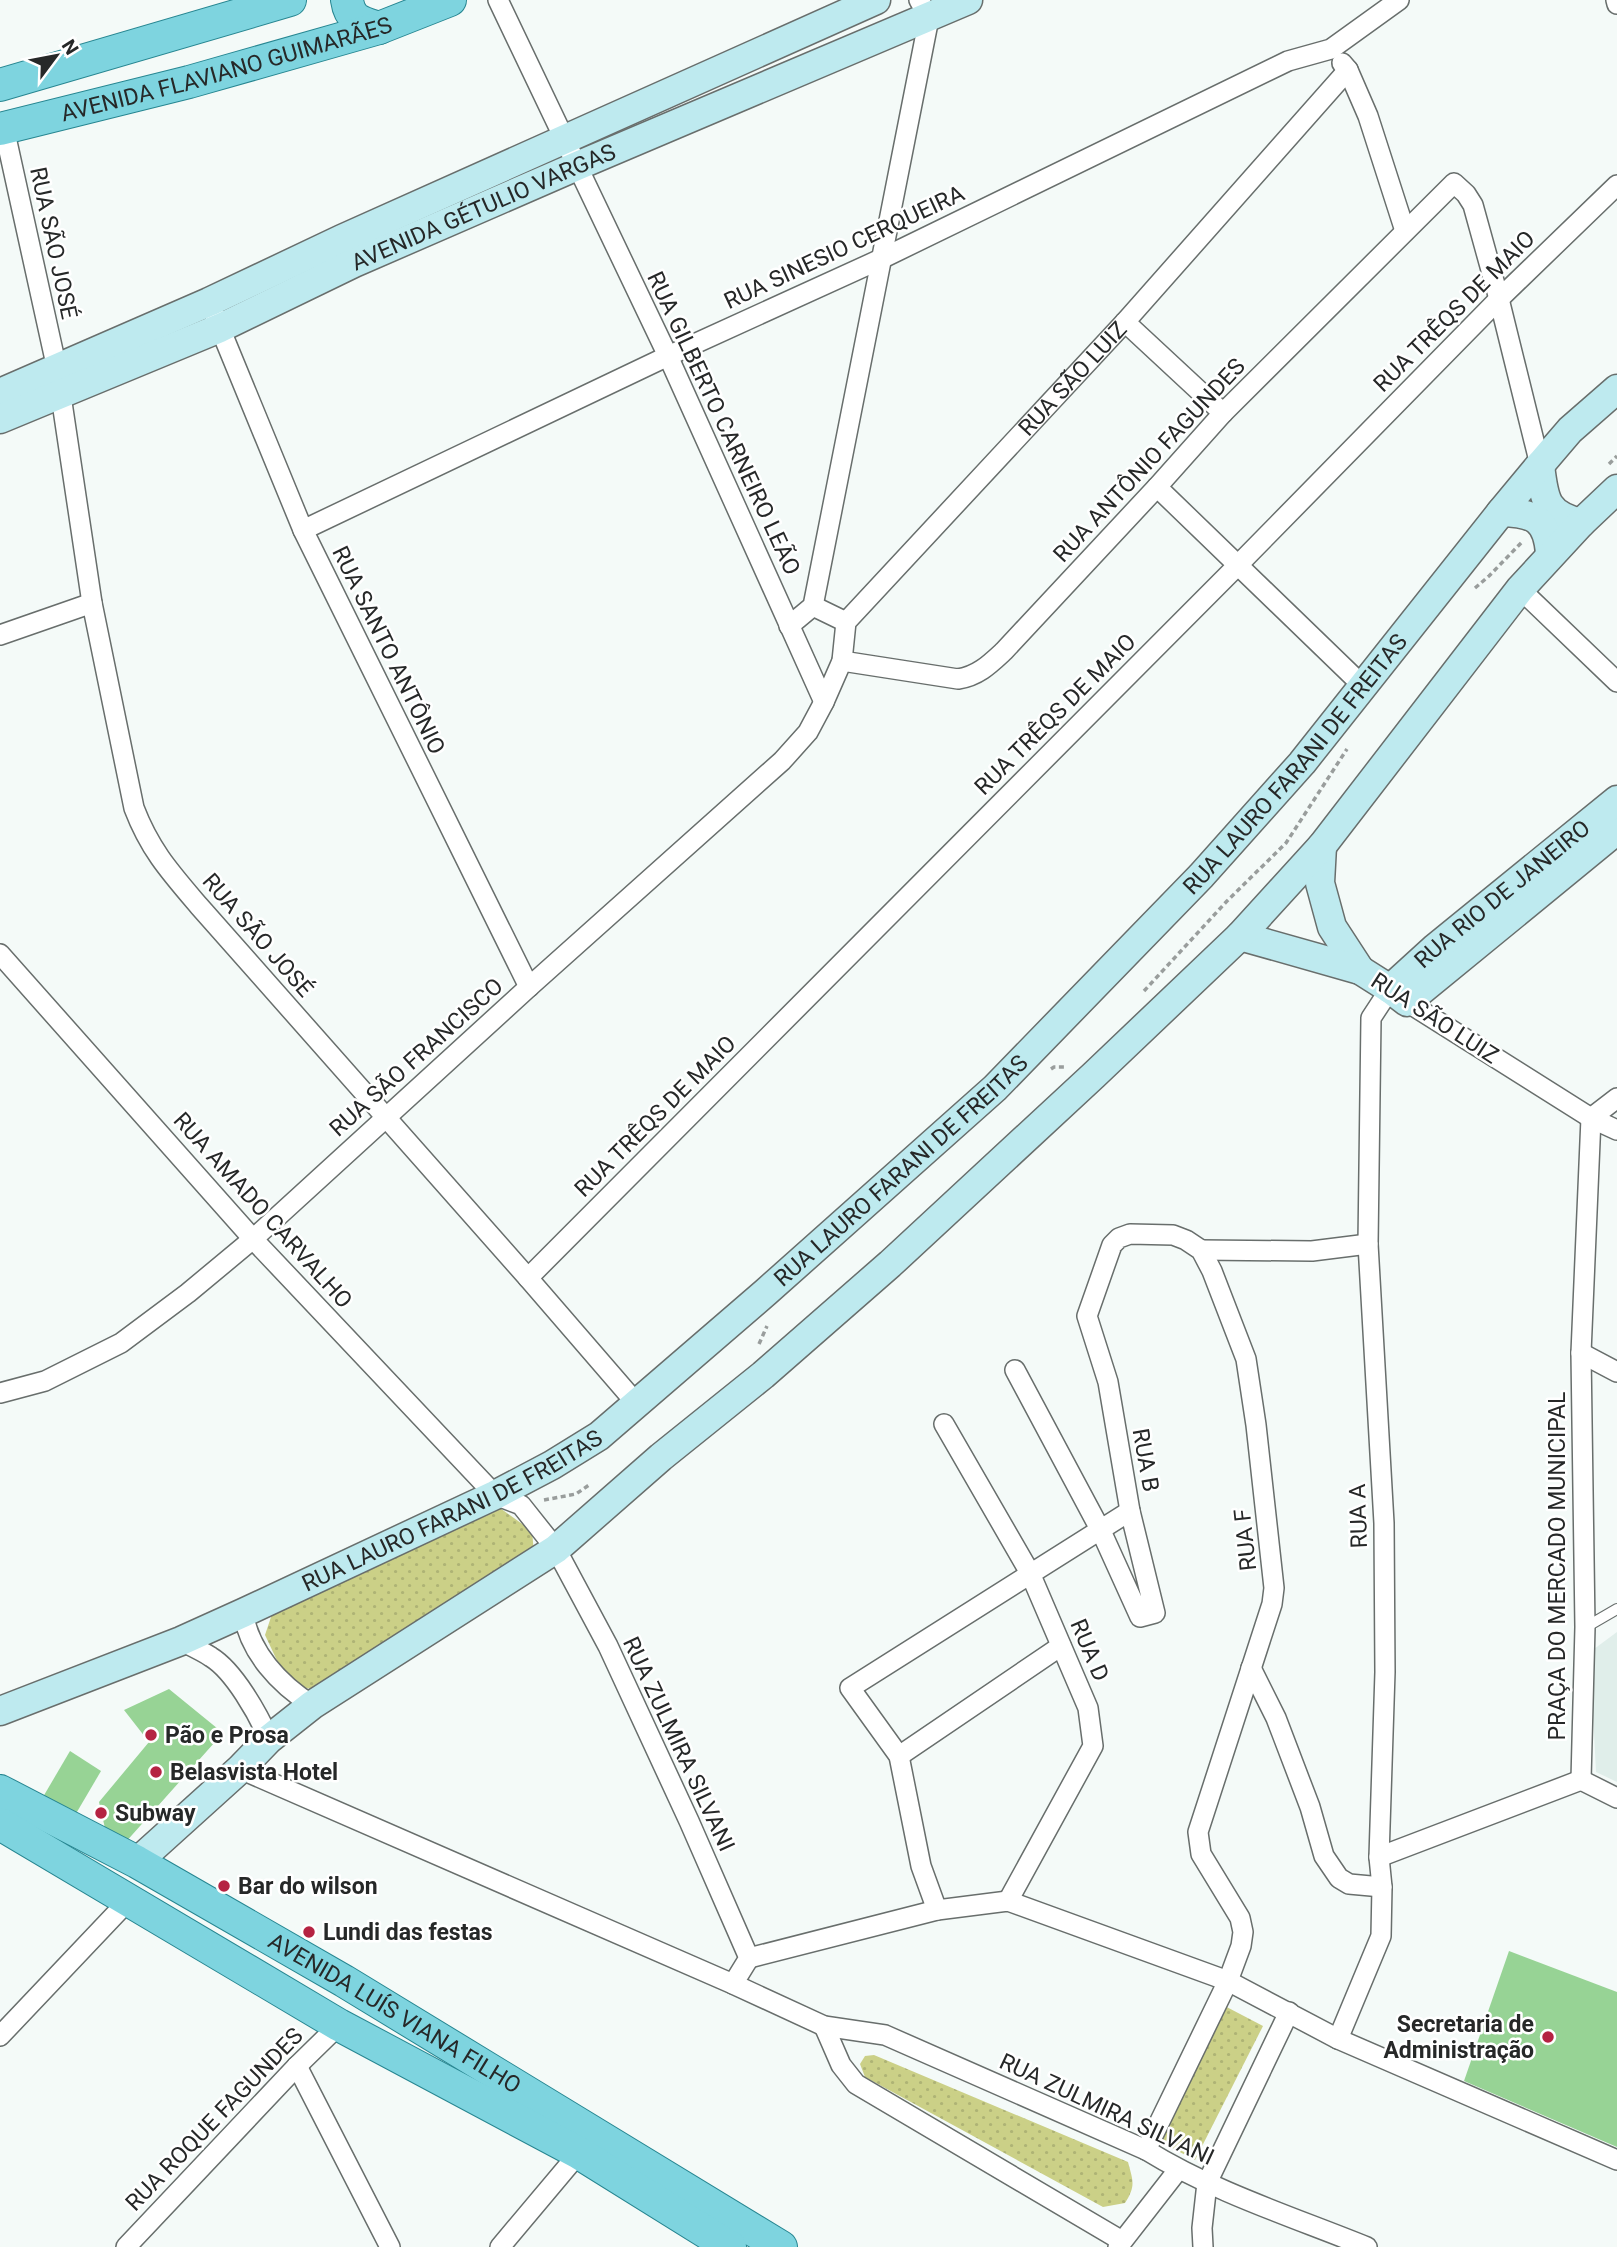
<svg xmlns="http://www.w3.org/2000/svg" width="1617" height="2247" font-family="Roboto,sans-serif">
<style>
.built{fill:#e0eeea}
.park{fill:url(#park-dots)}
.building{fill:#97d395}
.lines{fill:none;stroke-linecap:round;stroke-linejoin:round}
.lane-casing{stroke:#686e6c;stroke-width:12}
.street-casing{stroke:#686e6c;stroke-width:22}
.secondary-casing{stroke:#686e6c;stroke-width:31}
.primary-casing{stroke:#278691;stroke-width:34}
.path{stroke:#999d9c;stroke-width:3.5;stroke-dasharray:5 3.5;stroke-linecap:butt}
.lane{stroke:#fff;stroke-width:10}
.street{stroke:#fff;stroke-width:19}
.secondary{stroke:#beeaef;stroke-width:28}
.primary{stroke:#7ed4df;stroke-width:32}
.poi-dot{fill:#b52342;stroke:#fff;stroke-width:2.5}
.labels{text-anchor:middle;stroke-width:5;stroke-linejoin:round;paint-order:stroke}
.street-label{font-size:23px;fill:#262828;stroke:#fff}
.poi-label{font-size:23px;font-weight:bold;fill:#262828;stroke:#fff;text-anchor:start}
</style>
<defs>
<pattern id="park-dots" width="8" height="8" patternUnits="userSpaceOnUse" patternTransform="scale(1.75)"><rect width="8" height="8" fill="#cbd087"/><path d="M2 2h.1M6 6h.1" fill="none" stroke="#aeb375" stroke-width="1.8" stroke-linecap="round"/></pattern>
</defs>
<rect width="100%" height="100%" fill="#f4faf8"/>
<path class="built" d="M1617 1632V1782L1596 1772 1590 1652Z"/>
<g class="park">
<path d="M500 1508 532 1531 534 1553 320 1691 288 1684 265 1635 272 1614Z"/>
<path d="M1219 2003 1263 2026 1195 2160 1151 2137Z"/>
<path d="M874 2055 1128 2162C1133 2181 1136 2186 1125 2203L1103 2207 865 2077 860 2064 865 2056Z"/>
</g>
<g class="building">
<path d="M169 1689 223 1733 124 1844 107 1837 99 1802 149 1742 124 1710Z"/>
<path d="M70 1751 101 1771 74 1817 43 1797Z"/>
<path d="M1509 1951 1617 1992V2147L1464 2081Z"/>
</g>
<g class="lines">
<defs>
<path id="lane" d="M1586 1627 1617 1609"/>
<g id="street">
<path d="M498 0 668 356 824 702"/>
<path d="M1616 0 1617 4"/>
<path d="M1342 63 1348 70 1368 116 1405 231"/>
<path d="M4 128 57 369 92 603 134 808C150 850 170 872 199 906L528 1278 636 1403"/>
<path d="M215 316 303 530 529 987"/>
<path d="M1125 322 1223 413"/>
<path d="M1157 487 1363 686"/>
<path d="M303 530 668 356 883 258 1288 61 1331 49 1399 0"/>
<path d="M1520 589 1617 682"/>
<path d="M813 606 846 622"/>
<path d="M789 626 813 606 929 18 919 0"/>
<path d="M0 635 92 603"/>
<path d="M842 661 958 679C978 676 990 664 1004 651L1157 487 1223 413 1454 183 1466 194 1473 205 1499 299 1540 465"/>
<path d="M0 954 253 1239 495 1495 521 1505 556 1549 608 1646 689 1821 749 1958 733 1984 824 2026 885 2035 1146 2150C1214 2192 1293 2217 1367 2247"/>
<path d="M1407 1002 1591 1118 1617 1130"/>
<path d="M1201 1250 1312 1251 1368 1244"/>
<path d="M528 1278 1237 566 1499 299 1617 185"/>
<path d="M1581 1353 1617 1372"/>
<path d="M1015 1370 1101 1531 1140 1617 1155 1613 1130 1511 1108 1382 1087 1316 1112 1245 1119 1238 1130 1234 1173 1235 1186 1240 1201 1250 1212 1271 1246 1359 1256 1425 1274 1588 1272 1604 1198 1832 1201 1854 1240 1918 1243 1932 1241 1946 1228 1981 1146 2150"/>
<path id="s1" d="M0 1393 45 1381 121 1343 188 1293 253 1239 529 987 782 761 808 732 824 702 842 661 846 622 1125 322 1348 70"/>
<path d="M944 1424 1030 1573 1088 1708 1093 1746 1008 1901"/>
<path d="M243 1613C250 1653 279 1684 312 1705"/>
<path d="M181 1641C191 1646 202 1651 211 1657 234 1671 258 1714 269 1739"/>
<path d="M1251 1668 1276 1718 1310 1807 1324 1856 1339 1878 1349 1884 1382 1887"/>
<path d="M899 1756 1061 1646"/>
<path d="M240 1769 733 1984"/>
<path d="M1581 1780 1585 1627 1581 1353 1591 1118 1617 1098"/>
<path d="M1581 1780 1617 1798"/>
<path d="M1379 1857 1581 1780"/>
<path d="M937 1910 921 1866 899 1756 850 1688 1130 1511"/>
<path d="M749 1958 937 1910 1008 1901 1228 1981 1338 2039 1617 2160"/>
<path d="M824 2026 841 2065 856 2084 1122 2241"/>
<path d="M0 2036 128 1901"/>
<path d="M1338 2039 1381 1936 1382 1887 1379 1857 1385 1672 1384 1523 1368 1244 1371 1018 1390 989"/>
<path d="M297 2066 390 2247"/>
<path d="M126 2247 297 2066 339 2025"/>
<path d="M500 2247 579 2153"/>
<path d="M1118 2247 1178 2170"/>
<path d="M1203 2247 1202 2228 1207 2183 1289 2012"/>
</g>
<g id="secondary">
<path d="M0 393 209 302 342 239 876 0"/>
<path id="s2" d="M0 419 220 328 354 263 577 166 968 0"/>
<path d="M1540 465C1544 499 1545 514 1581 523"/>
<path d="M1501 512C1533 513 1547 518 1550 553"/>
<path d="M1322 846 1320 883 1332 927 1360 970"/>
<path d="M1240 936 1360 970 1390 989 1407 1002 1617 830"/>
<path id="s3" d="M1390 989 1435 948 1617 800"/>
<path id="s4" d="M0 1711 181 1641 243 1613 495 1495 552 1465 599 1436 766 1292 995 1088 1201 876 1302 763 1501 512 1540 465 1570 430 1617 389"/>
<path d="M137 1862 240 1769 269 1739 312 1705 556 1549 661 1457 763 1375 890 1264 1094 1075 1240 936 1322 846 1520 589 1581 523 1617 489"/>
</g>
<g id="primary">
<path d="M347 0C350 21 361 22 379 28"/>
<path d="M0 85 290 0"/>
<path id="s5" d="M0 129 189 82 379 28 450 0"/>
<path id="s6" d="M0 1791 137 1862 344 1981 781 2247"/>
<path d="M0 1824 339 2025 579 2153 730 2247"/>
</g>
</defs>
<use href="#lane" class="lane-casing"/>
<use href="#street" class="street-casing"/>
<use href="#secondary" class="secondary-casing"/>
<use href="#primary" class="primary-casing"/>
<g class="path">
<path d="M1609 464 1617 456"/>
<path d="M1475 588 1489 576 1522 542"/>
<path d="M1144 991 1227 901 1286 843 1347 749"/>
<path d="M1051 1069 1054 1067H1066"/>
<path d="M759 1344 767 1326"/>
<path d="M544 1500 576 1494 589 1485"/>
</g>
<use href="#lane" class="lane"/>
<use href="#street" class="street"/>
<use href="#secondary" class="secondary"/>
<use href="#primary" class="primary"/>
</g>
<g class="poi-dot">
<circle cx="151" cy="1735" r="7"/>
<circle cx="156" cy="1772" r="7"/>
<circle cx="101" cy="1813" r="7"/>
<circle cx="224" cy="1886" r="7"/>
<circle cx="309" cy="1932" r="7"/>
<circle cx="1548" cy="2037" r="7"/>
</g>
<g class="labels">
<g class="street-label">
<text dy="8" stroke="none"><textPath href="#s5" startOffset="234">AVENIDA FLAVIANO GUIMARÃES</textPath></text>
<text dy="8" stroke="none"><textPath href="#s2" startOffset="528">AVENIDA GÉTULIO VARGAS</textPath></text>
<text transform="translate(54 243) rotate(78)" y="8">RUA SÃO JOSÉ</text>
<text transform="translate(844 247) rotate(-25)" y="8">RUA SINESIO CERQUEIRA</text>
<text transform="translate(1454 311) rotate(-45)" y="8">RUA TRÊQS DE MAIO</text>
<text dy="8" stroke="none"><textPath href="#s1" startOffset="1502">RUA SÃO LUIZ</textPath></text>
<text transform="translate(724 423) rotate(65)" y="8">RUA GILBERTO CARNEIRO LEÃO</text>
<text transform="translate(1149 460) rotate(-47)" y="8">RUA ANTÔNIO FAGUNDES</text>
<text transform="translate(389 650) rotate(64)" y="8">RUA SANTO ANTÔNIO</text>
<text transform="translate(1055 714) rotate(-45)" y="8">RUA TRÊQS DE MAIO</text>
<text dy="8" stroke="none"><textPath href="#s4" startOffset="1629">RUA LAURO FARANI DE FREITAS</textPath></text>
<text dy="8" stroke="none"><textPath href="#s3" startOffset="147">RUA RIO DE JANEIRO</textPath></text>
<text transform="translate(258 935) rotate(49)" y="8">RUA SÃO JOSÉ</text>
<text transform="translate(1435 1018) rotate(33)" y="8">RUA SÃO LUIZ</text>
<text transform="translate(416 1057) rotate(-42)" y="8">RUA SÃO FRANCISCO</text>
<text transform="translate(655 1116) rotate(-45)" y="8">RUA TRÊQS DE MAIO</text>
<text dy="8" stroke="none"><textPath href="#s4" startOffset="1062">RUA LAURO FARANI DE FREITAS</textPath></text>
<text transform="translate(263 1210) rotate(48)" y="8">RUA AMADO CARVALHO</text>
<text transform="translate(1146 1460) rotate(80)" y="8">RUA B</text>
<text dy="8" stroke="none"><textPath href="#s4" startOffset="495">RUA LAURO FARANI DE FREITAS</textPath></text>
<text transform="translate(1358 1516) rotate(-92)" y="8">RUA A</text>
<text transform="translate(1245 1540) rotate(-96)" y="8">RUA F</text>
<text transform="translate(1557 1566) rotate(-90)" y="8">PRAÇA DO MERCADO MUNICIPAL</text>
<text transform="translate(1090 1650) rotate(67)" y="8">RUA D</text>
<text transform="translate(679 1744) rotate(65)" y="8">RUA ZULMIRA SILVANI</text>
<text dy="8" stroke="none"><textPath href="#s6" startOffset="453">AVENIDA LUÍS VIANA FILHO</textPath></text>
<text transform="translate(1107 2109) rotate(25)" y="8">RUA ZULMIRA SILVANI</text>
<text transform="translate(214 2119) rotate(-46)" y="8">RUA ROQUE FAGUNDES</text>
</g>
<g class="poi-label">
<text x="165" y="1743">Pão e Prosa</text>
<text x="170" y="1780">Belasvista Hotel</text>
<text x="115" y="1821">Subway</text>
<text x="238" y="1894">Bar do wilson</text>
<text x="323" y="1940">Lundi das festas</text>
<text x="1534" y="2032" text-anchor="end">Secretaria de<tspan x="1534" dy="26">Administração</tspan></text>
</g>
</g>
<g transform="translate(56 56) rotate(58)" stroke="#ffffff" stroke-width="5" paint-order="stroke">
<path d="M0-5L12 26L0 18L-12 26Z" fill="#262828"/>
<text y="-10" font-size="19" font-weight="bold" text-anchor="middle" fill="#262828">N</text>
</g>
</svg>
